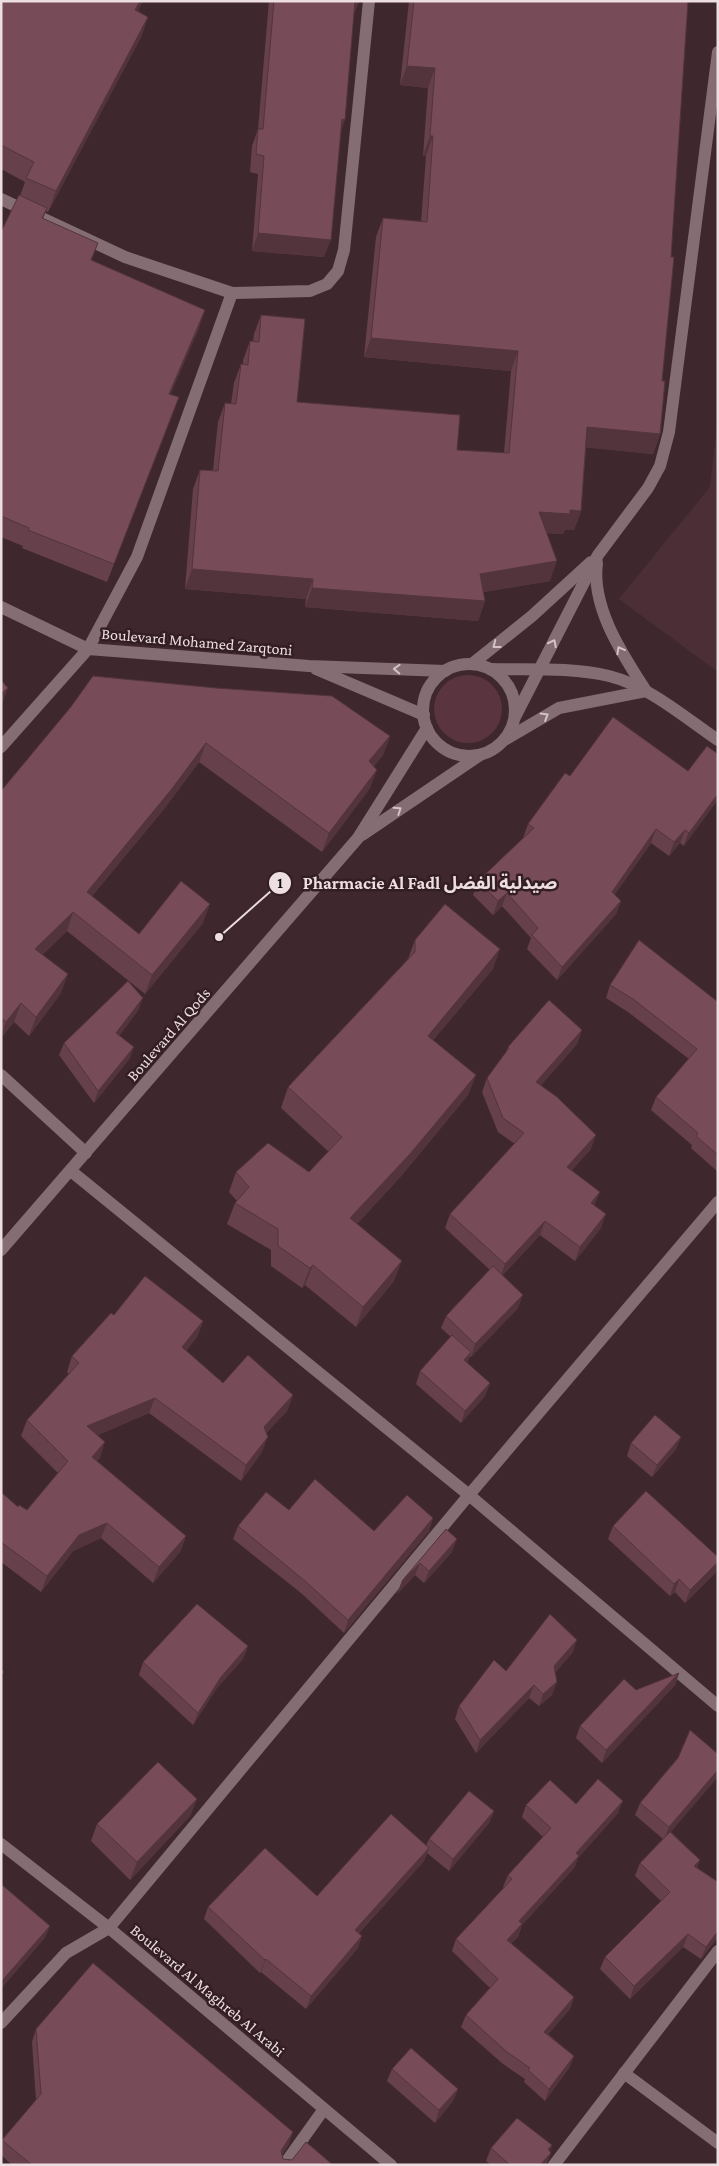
<svg xmlns="http://www.w3.org/2000/svg" width="719" height="2166" font-family="'Crimson Pro','Noto Sans Arabic',serif">
<style>
.built{fill:#4c2f36}
.green{fill:#5a343f}
.lines{fill:none;stroke-linecap:round;stroke-linejoin:round}
.minor{stroke:#846e73;stroke-width:12}
.wall{fill:#66404b}
.shaded-wall{fill:#53343d}
.building{fill:#774b57;stroke:#53343d}
.oneway{stroke:#d3c2c6}
.labels{text-anchor:middle;stroke-width:5;stroke-linejoin:round;paint-order:stroke}
.street-label{font-size:16px;fill:#eddee2;stroke:#331e24}
.leader{fill:none;stroke:#eddee2;stroke-width:2}
.callout-dot{fill:#eddee2;stroke:#331e24;stroke-width:2}
.mark-label{font-size:15px;text-anchor:middle;font-weight:bold;fill:#111}
.callout-label{font-size:18px;text-anchor:middle;font-weight:bold;fill:#eddee2;stroke:#331e24;stroke-width:5;stroke-linejoin:round;paint-order:stroke}
</style>
<rect width="100%" height="100%" fill="#3e282e"/>
<path class="built" d="M718 416V672L619 599 710 487Z"/>
<circle class="green" cx="468" cy="709" r="34"/>
<g class="lines">
<g class="minor">
<path d="M1 199 125 257 232 293 310 291 327 284 338 271 344 250 369 1"/>
<path d="M597 563C591 608 623 655 646 691"/>
<path d="M1 607 88 649 309 666 445 671"/>
<path d="M472 664 532 616 591 562"/>
<circle cx="469" cy="710" r="46"/>
<path d="M316 669 424 715"/>
<path d="M490 669C528 670 571 667 609 676 649 686 684 717 718 740"/>
<path d="M515 717 598 555 648 488 660 466 669 432 718 52"/>
<path d="M506 739 559 708 646 691"/>
<path d="M1 747 88 649 137 557 232 293"/>
<path d="M362 835 480 755"/>
<path d="M1 1075 86 1153"/>
<path d="M71 1171 469 1495 718 1706"/>
<path d="M1 1250 358 838 427 728"/>
<path d="M1 1844 109 1928 391 2165"/>
<path d="M1 2023 66 1953 109 1928 469 1495 718 1202"/>
<path d="M624 2073 718 2143"/>
<path d="M284 2165 324 2109"/>
<path d="M554 2165 718 1951"/>
</g>
</g>
<g class="wall">
<path d="M1 1 138 11 148 17 141 37 48 212 46 211 43 219 92 260 199 328 170 394 172 416 107 582 22 548 23 546 1 537V232L20 196 25 182 1 169Z"/>
<path d="M269 1H359L355 11 354 10 340 133 324 257 252 251 258 174 250 172 252 146 258 129Z"/>
<path d="M409 1H688L662 381 660 434 653 454 586 447 581 511 574 530H565L563 534 546 533 550 581 483 592 485 601 478 621 305 607 306 599 185 589 193 489 200 470H213L218 422 225 403 231 404 234 383 241 364H243V360L250 341H253L254 334 261 315 297 402 457 450 504 453 511 371 364 357 376 237 383 218 421 222 426 156H423L428 88 400 85Z"/>
<path d="M70 708 390 736 383 755 374 766 370 788 322 852 199 762 164 809 92 896 139 934 203 923 145 994 67 931 42 955 61 993 29 1036 14 1022 1 1038V791Z"/>
<path d="M718 754 684 846 680 843 669 856 651 843 614 895 621 901 616 914 557 980 527 949 531 938 502 906 493 915 473 895 478 881 523 838 528 824 570 776 688 771Z"/>
<path d="M415 940 493 969 433 1040 476 1075 468 1095 402 1175 357 1224 394 1281 356 1327 305 1285 302 1288 271 1266V1250L227 1224 235 1203 237 1201 229 1192 236 1172H309L329 1152 281 1108 288 1087 408 959Z"/>
<path d="M610 985 718 1002V1172L691 1148 692 1145 651 1110 656 1097 689 1059 628 1012 606 998Z"/>
<path d="M139 1009 119 1036 130 1058 94 1103 59 1055 64 1043Z"/>
<path d="M582 1030 577 1044 541 1085 591 1149 572 1170 595 1205 601 1228 575 1261 540 1235 503 1275 518 1308 471 1357 470 1356 467 1363 490 1383 485 1396 461 1423 416 1384 420 1371 451 1337 441 1328 446 1316 490 1270 445 1228 450 1214 515 1144 498 1132 482 1092 487 1078 505 1054 508 1047Z"/>
<path d="M114 1315 203 1321 197 1337 186 1351 223 1383 293 1395 287 1411 266 1433 262 1452 241 1481 149 1413 98 1435 100 1458 97 1461 186 1536 180 1552 153 1583 101 1538 73 1551 41 1592 1 1562V1492L18 1507 27 1510 58 1473 21 1436 27 1420 69 1374 67 1372 72 1356Z"/>
<path d="M681 1437 676 1449 652 1477 627 1456 631 1443Z"/>
<path d="M289 1510 374 1531 433 1518 429 1531 344 1633 301 1593 233 1539 238 1526Z"/>
<path d="M613 1526 718 1557V1566L716 1572 685 1603 675 1592 670 1596 608 1539Z"/>
<path d="M446 1529 452 1552 424 1583 415 1575 397 1594 402 1581Z"/>
<path d="M248 1646 243 1659 216 1689 193 1725 139 1675 143 1662Z"/>
<path d="M573 1652 555 1672 552 1695 539 1706 529 1698 476 1753 455 1719 459 1706Z"/>
<path d="M679 1673 675 1685 602 1763 576 1738 580 1726 636 1690Z"/>
<path d="M678 1758 671 1832 700 1860 697 1868 718 1882V1937L701 1959 683 1947 630 1999 600 1969 605 1957 661 1901 635 1876 640 1863 663 1839 635 1815 640 1803Z"/>
<path d="M197 1799 190 1816 130 1880 91 1841 97 1824Z"/>
<path d="M576 1804 618 1813 578 1858 574 1868 522 1925 518 1937 511 1943 574 1997 570 2009 548 2034 574 2056 569 2068 545 2101 524 2082 525 2079 503 2064 461 2027 466 2015 490 1988 452 1951 456 1939 504 1888 503 1887 508 1875 543 1837 522 1817 526 1805Z"/>
<path d="M494 1811 489 1823 449 1871 427 1853 424 1861 359 1933 358 1948 306 2009 261 1972 260 1973 204 1919 208 1907 317 1896 426 1846 429 1839Z"/>
<path d="M36 2029 289 2144 282 2155 283 2159 333 2165H12L1 2155V2142L2 2140 36 2100 32 2042Z"/>
<path d="M392 2069 458 2089 453 2101 435 2123 387 2081Z"/>
<path d="M552 2145 550 2151 551 2153 546 2165H491L486 2161 491 2148Z"/>
</g>
<g class="shaded-wall">
<path d="M140 1H143L128 31 135 10Z"/>
<path d="M353 1H359L355 11 350 10Z"/>
<path d="M148 17 141 37 48 212 56 191Z"/>
<path d="M407 66 435 68 428 88 400 85Z"/>
<path d="M342 119 345 120 339 137Z"/>
<path d="M430 136H433L426 156H423Z"/>
<path d="M258 233 331 240 324 257 252 251Z"/>
<path d="M205 310 199 328 163 412 169 394Z"/>
<path d="M371 338 518 351 511 371 364 357Z"/>
<path d="M179 397 172 416 107 582 114 564Z"/>
<path d="M587 427 660 434 653 454 580 447Z"/>
<path d="M570 510 581 511 574 530H565L563 534 532 532 539 512Z"/>
<path d="M557 561 550 581 473 594 480 574Z"/>
<path d="M192 569 313 579 306 599 185 589Z"/>
<path d="M312 588 485 601 478 621 305 607Z"/>
<path d="M8 688 1 707V694Z"/>
<path d="M390 736 383 755 362 780 369 761Z"/>
<path d="M206 743 199 762 164 809 80 910 87 892Z"/>
<path d="M377 770 370 788 322 852 329 833Z"/>
<path d="M718 794V800L684 846 689 833Z"/>
<path d="M656 829 651 843 607 906 612 892Z"/>
<path d="M685 830 680 843 669 856 674 842Z"/>
<path d="M507 893 502 906 493 915 498 901Z"/>
<path d="M621 901 616 914 557 980 562 967Z"/>
<path d="M210 904 203 923 145 994 152 975Z"/>
<path d="M73 912 67 931 29 968 35 949Z"/>
<path d="M500 949 493 969 420 1056 428 1036Z"/>
<path d="M68 974 61 993 29 1036 36 1017Z"/>
<path d="M143 998 139 1009 112 1045 116 1033Z"/>
<path d="M21 1003 14 1022 1 1038V1036L6 1022Z"/>
<path d="M582 1030 577 1044 531 1096 536 1082Z"/>
<path d="M134 1047 130 1058 94 1103 98 1091Z"/>
<path d="M476 1075 468 1095 402 1175 343 1239 350 1218Z"/>
<path d="M596 1135 591 1149 562 1181 567 1167Z"/>
<path d="M600 1192 594 1206 591 1203Z"/>
<path d="M606 1214 601 1228 575 1261 580 1247Z"/>
<path d="M545 1221 540 1235 500 1278 505 1264Z"/>
<path d="M402 1261 394 1281 356 1327 363 1307Z"/>
<path d="M313 1265 305 1285 302 1288 310 1268Z"/>
<path d="M523 1295 518 1308 471 1357 475 1344Z"/>
<path d="M203 1321 197 1337 176 1363 182 1347Z"/>
<path d="M471 1352 467 1365 464 1360Z"/>
<path d="M490 1383 485 1396 461 1423 465 1411Z"/>
<path d="M293 1395 287 1411 258 1442 264 1427Z"/>
<path d="M155 1398 149 1413 82 1442 87 1426Z"/>
<path d="M268 1437 262 1452 241 1481 246 1465Z"/>
<path d="M681 1437 676 1449 652 1477 657 1465Z"/>
<path d="M105 1442 100 1458 86 1473 92 1457Z"/>
<path d="M433 1518 429 1531 344 1633 348 1620Z"/>
<path d="M107 1523 101 1538 73 1551 41 1592 47 1576 79 1535Z"/>
<path d="M186 1536 180 1552 153 1583 159 1567Z"/>
<path d="M457 1539 452 1552 424 1583 429 1571Z"/>
<path d="M718 1562V1566L716 1572 685 1603 690 1590Z"/>
<path d="M420 1563 415 1575 397 1594 402 1581Z"/>
<path d="M679 1579 675 1592 670 1596 674 1584Z"/>
<path d="M577 1640 573 1652 550 1679 554 1666Z"/>
<path d="M248 1646 243 1659 216 1689 193 1725 198 1713 221 1677Z"/>
<path d="M679 1673 675 1685 602 1763 606 1750Z"/>
<path d="M557 1682 552 1695 539 1706 543 1694Z"/>
<path d="M534 1685 529 1698 476 1753 480 1740Z"/>
<path d="M718 1770V1777L664 1840 669 1827Z"/>
<path d="M197 1799 190 1816 130 1880 137 1862Z"/>
<path d="M623 1801 618 1813 578 1858 574 1868 522 1925 518 1937 503 1952 507 1940 519 1921 576 1853Z"/>
<path d="M494 1811 489 1823 449 1871 453 1859Z"/>
<path d="M429 1848 424 1861 350 1942 355 1930Z"/>
<path d="M700 1860 695 1872 694 1866Z"/>
<path d="M50 1926 45 1938 1 1989V1982Z"/>
<path d="M718 1931V1937L701 1959 706 1947Z"/>
<path d="M688 1934 683 1947 630 1999 634 1986Z"/>
<path d="M362 1936 358 1948 306 2009 311 1996Z"/>
<path d="M266 1959 261 1972 260 1973 265 1960Z"/>
<path d="M574 1997 570 2009 540 2044 544 2032Z"/>
<path d="M574 2056 569 2068 545 2101 549 2089Z"/>
<path d="M458 2089 453 2101 435 2123 439 2110Z"/>
<path d="M293 2132 289 2144 276 2164 281 2151Z"/>
<path d="M552 2145 548 2156 551 2153 546 2165H540L548 2149Z"/>
</g>
<g class="building">
<path d="M1 1H140L135 10 148 17 56 191 26 178 34 162 1 145Z"/>
<path d="M274 1H355L345 120 342 119 331 240 258 233 264 156 256 154 258 129H263Z"/>
<path d="M414 1H688L671 257H674L662 381H665L660 434 587 427 581 511 570 510V514L539 512 557 561 480 574 485 601 312 588 313 579 192 569 200 470 218 471 225 403 236 404 241 364 248 365 250 341 259 342 261 315 305 319 297 402 460 415 457 450 509 453 518 351 371 338 383 218 427 222 433 136H430L435 68 407 66Z"/>
<path d="M19 195 47 208 42 218 98 243 91 260 205 310 169 394 179 397 114 564 28 530 29 528 1 516V232Z"/>
<path d="M93 676 216 688 332 696 390 736 369 761 377 770 329 833 206 743 171 790 87 892 139 934 181 881 210 904 152 975 73 912 35 949 68 974 36 1017 21 1003 6 1022 1 1018V791L70 708Z"/>
<path d="M1 680 8 688 1 694Z"/>
<path d="M613 717 688 771 707 746 718 754V794L689 833 685 830 674 842 656 829 612 892 621 901 562 967 532 935 538 928 507 893 498 901 478 881 534 828 528 824 565 773 570 776Z"/>
<path d="M445 904 500 949 428 1036 476 1075 410 1154 350 1218 402 1261 363 1307 313 1265 310 1268 278 1246V1229L235 1203 249 1187 236 1172 268 1143 309 1172 342 1137 288 1087 415 952V940Z"/>
<path d="M639 940 718 1002V1155L696 1136 698 1133 656 1097 697 1049 633 999 610 985Z"/>
<path d="M128 981 143 998 116 1033 134 1047 98 1091 64 1043Z"/>
<path d="M549 1000 582 1030 536 1082 557 1097 596 1135 567 1167 600 1192 591 1203 606 1214 580 1247 545 1221 505 1264 450 1214 524 1133 503 1118 487 1078 509 1048 508 1047Z"/>
<path d="M493 1266 523 1295 475 1344 446 1316Z"/>
<path d="M145 1276 203 1321 182 1347 223 1383 248 1355 293 1395 264 1427 268 1437 246 1465 155 1398 87 1426 105 1442 92 1457 186 1536 159 1567 107 1523 79 1535 47 1576 1 1542V1492L18 1507 19 1505 27 1510 68 1461 27 1420 79 1363 72 1356 111 1313 114 1315Z"/>
<path d="M452 1335 471 1352 464 1360 490 1383 465 1411 420 1371Z"/>
<path d="M655 1415 681 1437 657 1465 631 1443Z"/>
<path d="M315 1479 374 1531 407 1495 433 1518 348 1620 305 1581 238 1526 266 1492 289 1510Z"/>
<path d="M646 1491 718 1557V1562L690 1590 679 1579 674 1584 613 1526Z"/>
<path d="M446 1529 457 1539 429 1571 420 1563 402 1581Z"/>
<path d="M197 1604 248 1646 221 1677 198 1713 143 1662Z"/>
<path d="M550 1614 577 1640 554 1666 557 1682 543 1694 534 1685 480 1740 459 1706 494 1660 506 1671Z"/>
<path d="M1 1669 4 1672 1 1675Z"/>
<path d="M679 1673 606 1750 580 1726 624 1679 636 1690Z"/>
<path d="M690 1730 718 1754V1770L669 1827 640 1803 678 1758Z"/>
<path d="M158 1762 197 1799 137 1862 97 1824Z"/>
<path d="M598 1779 623 1801 576 1853 579 1856 519 1921 522 1924 507 1940 574 1997 544 2032 574 2056 549 2089 528 2070 530 2068 507 2052 466 2015 498 1979 456 1939 512 1879 508 1875 551 1828 526 1805 550 1780 576 1804Z"/>
<path d="M469 1791 494 1811 453 1859 429 1839Z"/>
<path d="M391 1814 429 1848 355 1930 362 1936 311 1996 266 1959 265 1960 208 1907 265 1848 317 1896Z"/>
<path d="M670 1832 700 1860 694 1866 718 1882V1931L706 1947 688 1934 634 1986 605 1957 670 1892 640 1863Z"/>
<path d="M1 1884 50 1926 1 1982Z"/>
<path d="M93 1963 293 2132 281 2151 283 2159 292 2160 306 2142 333 2165H32L2 2140 41 2094 36 2029Z"/>
<path d="M411 2048 458 2089 439 2110 392 2069Z"/>
<path d="M517 2118 552 2145 548 2149 551 2153 540 2165H510L491 2148Z"/>
</g>
<defs><path id="oneway-chevron" d="M-2-3.5L2.5 0L-2 3.5" fill="none" stroke-width="1.6" stroke-linecap="round" stroke-linejoin="round" transform="scale(1.25)"/></defs>
<g class="oneway">
<use href="#oneway-chevron" transform="translate(553 643) rotate(-63)"/>
<use href="#oneway-chevron" transform="translate(496 645) rotate(142)"/>
<use href="#oneway-chevron" transform="translate(620 650) rotate(-119)"/>
<use href="#oneway-chevron" transform="translate(397 669) rotate(-178)"/>
<use href="#oneway-chevron" transform="translate(545 716) rotate(-31)"/>
<use href="#oneway-chevron" transform="translate(398 810) rotate(-34)"/>
</g>
<g class="labels">
<g class="street-label">
<text transform="translate(197 641) rotate(5)" y="6">Boulevard Mohamed Zarqtoni</text>
<text transform="translate(168 1034) rotate(-49)" y="6">Boulevard Al Qods</text>
<text transform="translate(208 1990) rotate(40)" y="6">Boulevard Al Maghreb Al Arabi</text>
</g>
</g>
<path class="leader" d="M219 937L280 883"/>
<g class="callout-dot">
<circle cx="219" cy="937" r="5"/>
<circle cx="280" cy="883" r="12"/>
</g>
<g class="mark-label">
<text x="280" y="888">1</text>
</g>
<g class="callout-label">
<text x="430" y="889">Pharmacie Al Fadl صيدلية الفضل</text>
</g>
<rect width="719" height="2166" fill="none" stroke="#eddee2" stroke-width="5"/>
</svg>
